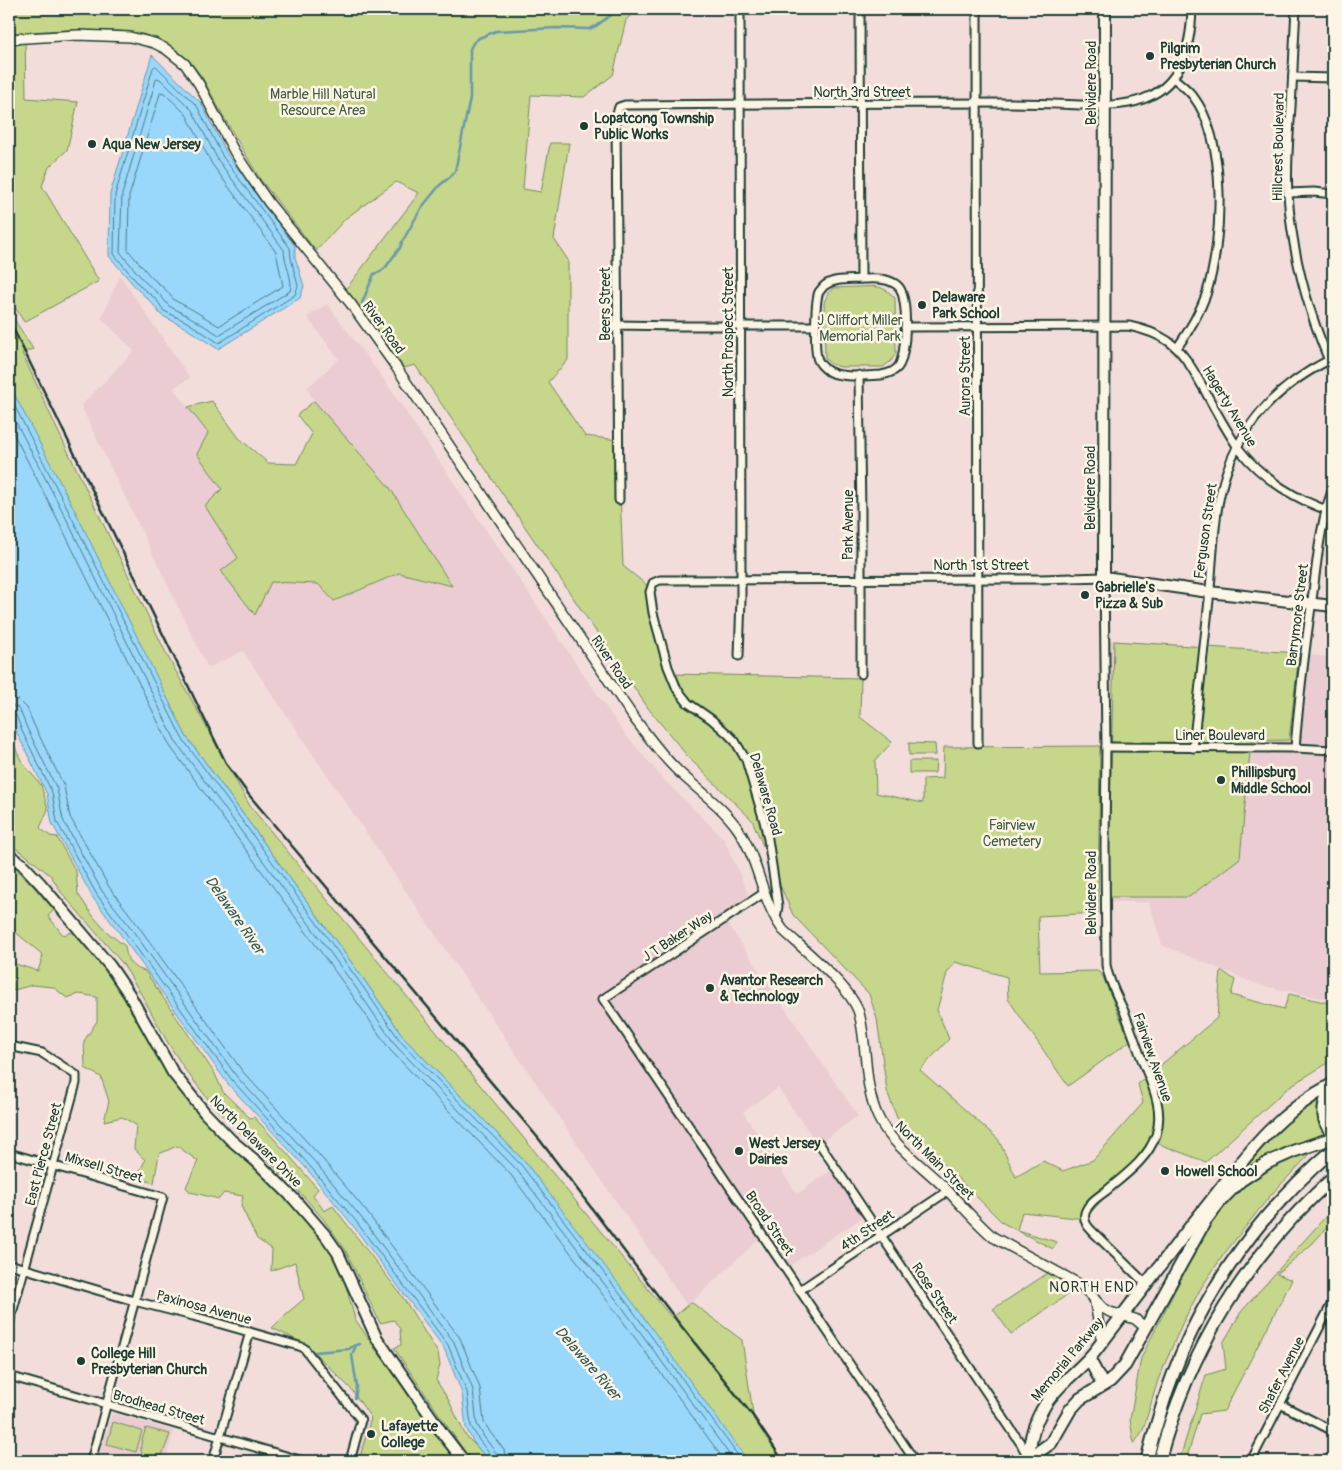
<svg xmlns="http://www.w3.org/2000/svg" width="1342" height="1470" font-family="Pangolin,sans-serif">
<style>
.built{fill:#eaccd2}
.green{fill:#c6d68a;stroke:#728a5f}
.water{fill:#99d7fb;stroke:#6899ab}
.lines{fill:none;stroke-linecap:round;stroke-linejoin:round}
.shore{stroke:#507b84;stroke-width:1}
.stream{stroke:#6899ab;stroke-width:2.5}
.minor-casing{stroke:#1f3d34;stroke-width:11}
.tertiary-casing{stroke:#1f3d34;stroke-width:12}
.secondary-casing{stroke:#1f3d34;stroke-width:14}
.primary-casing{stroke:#1f3d34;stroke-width:15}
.trunk-casing{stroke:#1f3d34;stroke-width:15}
.minor{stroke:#fcf5e5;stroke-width:7}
.tertiary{stroke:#fcf5e5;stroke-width:9}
.secondary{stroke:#fcf5e5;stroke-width:10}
.primary{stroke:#fcf5e5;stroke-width:11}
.trunk{stroke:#fcf5e5;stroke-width:11}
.rail{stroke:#1f3d34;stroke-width:2.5}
.poi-dot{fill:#1f3d34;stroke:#fcf5e5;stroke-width:2}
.labels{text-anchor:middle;stroke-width:5;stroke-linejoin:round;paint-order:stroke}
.poi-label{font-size:14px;font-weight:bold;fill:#1f3d34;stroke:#fcf5e5;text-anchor:start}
.street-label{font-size:14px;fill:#1f3d34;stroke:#fcf5e5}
.park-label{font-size:14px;fill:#405c45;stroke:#fcf5e5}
.water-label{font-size:15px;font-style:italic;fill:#375c5c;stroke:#fcf5e5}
.neighbourhood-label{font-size:15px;letter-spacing:1px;fill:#1f3d34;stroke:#fcf5e5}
</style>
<rect width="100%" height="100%" fill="#f2ddda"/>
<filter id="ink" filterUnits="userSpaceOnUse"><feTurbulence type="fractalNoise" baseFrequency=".02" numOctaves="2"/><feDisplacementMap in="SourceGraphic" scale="10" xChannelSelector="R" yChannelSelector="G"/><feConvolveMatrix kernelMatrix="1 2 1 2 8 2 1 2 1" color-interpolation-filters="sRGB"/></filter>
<g filter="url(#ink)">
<g class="built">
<path d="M120 276 190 378 173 388 208 433 197 454 222 489 206 506 238 558 254 614 271 582 318 584 334 601 399 573 451 586 314 401 307 388 339 359 307 317 327 304 382 377 620 728 665 781 724 839 753 905 727 923 858 1116 818 1144 778 1088 743 1112 797 1194 837 1167 867 1214 785 1269 762 1236 687 1306 243 651 208 668 81 406 134 351 101 318Z"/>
<path d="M1109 640 1299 653 1333 658V999L1316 997 1259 985 1162 945 1149 902H1109Z"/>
<path d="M112 1413 174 1431 165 1461H98Z"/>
<path d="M361 1420H374L400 1461H350Z"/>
</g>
<g class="green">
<path d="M9 9H637L626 20 613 75 584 97 531 95 523 189 541 192 550 143H569L554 239 568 260V360L548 382 585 436 618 440 623 566 648 586 671 674 861 678 860 717 892 742 875 761 876 793 923 803V779L943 778 944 747 1100 746 1098 913 1038 916 1040 972 1098 971 1103 977 1130 1041 1068 1086 1008 999 1007 977 955 962 947 973 937 1010 949 1039 920 1070 998 1139 1016 1177 1043 1161 1063 1171 1093 1160 1143 1103 1138 1084 1217 1018 1221 970 1235 980 1231 995 1284 1009 1289 994 1333 1004V1060L1290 1086 1206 1162 1154 1142 1085 1219 1022 1212 1017 1230 1057 1242 1053 1249 1003 1223 897 1118 887 1091 877 1019 869 994 793 915 752 820 689 758 648 708 415 365 404 368 346 289 419 193 396 182 346 218 316 251 260 179 226 121 202 77 192 64 179 52 163 42 143 34 120 31 68 30 25 32 26 98 78 102 67 150 49 167 42 186 99 281 24 322 9 297Z"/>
<path d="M856 287C875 287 881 283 895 298L896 353 891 361 883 367H841L831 364 825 359 824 303 828 293 835 288Z"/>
<path d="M9 311 33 349 22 353 57 429 168 657 250 806 672 1318 691 1302 742 1340 754 1420 767 1437 783 1461H748L525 1162 405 1039 365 981 186 736 9 384Z"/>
<path d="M212 401 239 438 268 463 296 464 312 434 297 415 314 401 390 488 452 586 399 573 334 601 318 584 271 582 255 615 221 571 238 558 205 506 222 489 197 454 208 433 188 407Z"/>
<path d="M1114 641 1299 653 1289 740 1251 741 1240 858 1189 897H1108Z"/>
<path d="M9 730 17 752 22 762 41 785 48 809 40 828 50 836 57 837 76 872 78 894 93 916 107 932 125 946C127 961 130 967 145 971L194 1043 215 1074 223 1092 250 1118 254 1117 286 1152 318 1189 313 1195 324 1211 333 1206 402 1296 438 1353 440 1365 436 1380 448 1399 466 1436 479 1449 489 1461H471L394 1348 401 1345 400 1329 394 1320 380 1323 345 1249 324 1220 305 1198 212 1104 186 1071 168 1043 141 994 123 964 61 892 51 876 22 852 9 845Z"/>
<path d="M909 743 935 744 936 755H909Z"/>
<path d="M909 761H936L935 773H909Z"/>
<path d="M10 864 33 886 54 910 48 916 63 935 73 932 87 943 122 989 157 1056 192 1106 219 1136 303 1212 327 1245 344 1279 355 1319 376 1350 409 1391 459 1461H359L371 1418 351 1389 307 1345 272 1328 286 1314 304 1299 295 1262 271 1271 272 1249 257 1239 241 1206 243 1196 224 1193 219 1199 190 1192 186 1187 198 1161 177 1146 159 1154 154 1183 137 1178 145 1160 134 1149 136 1125 122 1117 104 1121 109 1101 101 1077 85 1068 84 1041 97 1021V997L79 994 67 998 53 987 32 985 11 991 9 988V962L38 971 43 955 14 931 15 911 9 910Z"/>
<path d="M1320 1097 1329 1135 1225 1190 1264 1142 1295 1114Z"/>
<path d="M1311 1153 1269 1197 1224 1254 1201 1288 1182 1324 1158 1380 1143 1430 1134 1444 1130 1420 1141 1358 1207 1227 1253 1176 1281 1161Z"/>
<path d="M1333 1208V1221L1312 1244 1277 1274 1292 1280 1224 1411 1200 1414 1186 1461H1179L1206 1375 1226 1369 1223 1343 1241 1312Z"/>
<path d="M1048 1273 1077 1288 1011 1334 993 1309Z"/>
<path d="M113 1422 142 1431 136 1452 107 1444Z"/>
<path d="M146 1428 170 1434C167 1444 163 1451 160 1461H144V1457C137 1448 143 1438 146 1428Z"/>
</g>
<g class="water">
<path d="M152 55 201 103 227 154 295 246V257L304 286 300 298 218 349 184 327 161 315 152 303 138 290 109 256 110 194Z"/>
<path d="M9 384 75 511 186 736 365 981 405 1039 525 1162 634 1304 748 1461H489L474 1443 466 1428 462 1393 444 1348 351 1223 306 1168 228 1084 118 931 93 898 52 823 47 794 17 733 9 711Z"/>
</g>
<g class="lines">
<g class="shore">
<path d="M156 66 197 106 223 157 290 248 291 258 298 286 295 295 219 343 187 322 164 311 156 299 141 287 114 254 115 195 153 68Z"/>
<path d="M157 78 160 79 192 110 218 160 284 250C284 262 294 281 290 291L219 335 190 317 169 306 160 295 145 282 120 252 122 195Z"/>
<path d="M161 92 164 93 186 114 212 164 276 252 283 286 219 326 193 310 174 300 166 290 151 277 128 250 129 197Z"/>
<path d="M9 395 70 514 182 738 361 984 401 1042 522 1166 630 1307 742 1461"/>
<path d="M9 409 65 516 176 742 356 988 396 1046 517 1170 625 1311 734 1461"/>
<path d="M9 425 58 520 170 746 350 992 390 1050 511 1175 619 1316 725 1461"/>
<path d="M9 698 19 700 27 708 34 725 64 786 70 817 109 887 134 920 243 1072 320 1156 366 1211 460 1338 480 1388 484 1422 490 1432 504 1450 506 1461"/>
<path d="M9 705 17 707 21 713 27 728 57 789 63 820 102 891 128 924 237 1077 314 1161 360 1216 454 1342 473 1390 477 1424 484 1437 497 1454 498 1461"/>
<path d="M9 712H13L16 715 22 731 52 792 57 822 97 895 122 928 232 1080 309 1165 355 1220 448 1345 467 1392 471 1426 479 1440 492 1457V1461"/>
</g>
<g class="stream">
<path d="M362 303 374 274 380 272 386 267 393 257 400 248 402 242 422 207 440 185 450 177 455 171 457 162 470 98V49L473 43 479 38 496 31 556 28 589 29 596 26 619 9"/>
<path d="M315 1352 349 1349 353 1346 360 1344"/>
<path d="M355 1398 357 1387 352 1355 356 1345"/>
</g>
<defs>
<g id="minor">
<path d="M860 9 861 279"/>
<path d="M977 9 978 743"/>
<path d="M1296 9C1294 42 1293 74 1291 107 1289 136 1286 166 1288 194 1292 255 1309 315 1333 370"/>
<path d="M1293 77 1333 78"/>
<path d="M1173 78C1180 83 1187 89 1193 96 1228 142 1223 242 1206 295 1199 314 1189 331 1177 348"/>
<path d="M1288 193 1314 192 1333 194"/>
<path d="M861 279C873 279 888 277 898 286 909 296 907 356 898 367 894 372 887 374 881 375 868 376 839 378 828 371 824 368 820 365 818 360 814 352 815 300 819 292 820 291 823 287 824 286 834 278 849 280 861 279Z"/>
<path d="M905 327 1129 326C1143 329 1156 333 1168 341 1185 353 1194 372 1204 389 1215 410 1226 430 1239 449 1262 479 1298 501 1333 512"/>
<path d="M609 330 617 325 679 326H816"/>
<path d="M859 375 861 514V674"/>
<path d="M619 500 616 117 619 107 625 105C754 104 882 103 1011 103 1034 103 1057 104 1080 105 1103 105 1128 107 1150 96 1183 81 1191 42 1192 9"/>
<path d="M739 656 741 598 740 9"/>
<path d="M1106 747 1295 748 1333 750"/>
<path d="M1193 748C1198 699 1204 650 1209 600 1212 569 1213 536 1218 505 1230 437 1268 391 1329 360"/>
<path d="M1295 748C1299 698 1305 649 1312 600 1317 562 1320 523 1333 488"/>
<path d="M764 893 603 999 915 1461"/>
<path d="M776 919 778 906 768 839 764 821 746 760 735 741 728 734 711 719 688 703 677 689 668 667 653 613 650 592 653 583 660 580 1040 579 1104 577 1106 747 1105 847 1106 965C1109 982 1117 996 1124 1011 1131 1029 1137 1047 1144 1065 1153 1087 1164 1110 1156 1135 1148 1159 1125 1175 1106 1191 1098 1197 1088 1203 1085 1213 1083 1222 1088 1227 1094 1233L1147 1285"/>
<path d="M9 1046 42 1053 76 1075V1083L9 1324"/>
<path d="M819 1143 1021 1444 1028 1457"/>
<path d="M9 1153 163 1197 91 1461"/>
<path d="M9 1264 134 1301 193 1316 299 1346 304 1348 361 1420 350 1461"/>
<path d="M800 1290 948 1191"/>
<path d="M9 1376 303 1461"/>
<path d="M1280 1404 1333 1431"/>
<path d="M213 1461 250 1332"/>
<path d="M1251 1461 1333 1301"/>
</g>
<g id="tertiary">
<path d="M9 39 78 35 130 37 154 43 166 49 185 64 199 84 234 151 253 180 269 203 351 304 396 367 634 718C648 736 661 755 678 771 698 790 722 806 738 829 759 860 761 900 783 930 803 949 851 987 859 1013 868 1047 863 1085 878 1117 891 1145 927 1169 948 1191 963 1207 977 1223 993 1237L1081 1285 1103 1308 1110 1312 1135 1319 1146 1328"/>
<path d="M1094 1298 1102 1342"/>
</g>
<g id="secondary">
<path d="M1105 9 1104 577 1209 592 1333 606"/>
<path d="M9 855 22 864 40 883 110 966 129 994 173 1073 205 1113 231 1140 257 1162 294 1199 326 1236 338 1253 376 1337 443 1434 464 1461"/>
</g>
<g id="primary">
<path d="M1333 1084C1324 1099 1318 1119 1333 1133"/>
<path d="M1089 1359 1103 1385"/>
<path d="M1029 1459C1029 1440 1035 1421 1045 1405 1058 1383 1081 1370 1096 1350 1133 1302 1169 1253 1207 1206 1246 1156 1275 1114 1333 1084"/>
<path d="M1025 1461 1051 1443 1070 1410 1080 1399 1110 1381 1125 1365 1205 1221 1222 1199 1240 1181 1267 1163 1294 1151 1333 1138"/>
</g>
<g id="trunk">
<path d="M1029 1459 1030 1461"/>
<path d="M1147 1461C1150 1444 1156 1427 1161 1410 1192 1307 1252 1219 1333 1150"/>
<path d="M1159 1461C1188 1351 1248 1254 1333 1178"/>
</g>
</defs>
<use href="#minor" class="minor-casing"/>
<use href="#tertiary" class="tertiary-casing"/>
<use href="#secondary" class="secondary-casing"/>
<use href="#primary" class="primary-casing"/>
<use href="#trunk" class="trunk-casing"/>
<use href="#minor" class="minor"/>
<use href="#tertiary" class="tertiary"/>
<use href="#secondary" class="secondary"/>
<use href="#primary" class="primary"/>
<use href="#trunk" class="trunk"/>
<path class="rail" d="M9 320 227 765 249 795 539 1139 678 1322 753 1416 783 1461"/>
</g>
</g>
<g class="poi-dot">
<circle cx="1150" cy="56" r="5"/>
<circle cx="584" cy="126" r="5"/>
<circle cx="92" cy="144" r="5"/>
<circle cx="922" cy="305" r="5"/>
<circle cx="1085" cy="595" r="5"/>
<circle cx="1221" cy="780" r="5"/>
<circle cx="710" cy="988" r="5"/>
<circle cx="739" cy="1151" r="5"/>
<circle cx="1165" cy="1171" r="5"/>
<circle cx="81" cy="1361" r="5"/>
<circle cx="371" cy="1434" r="5"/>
</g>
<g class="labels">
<g class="poi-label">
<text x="1160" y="53">Pilgrim<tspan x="1160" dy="16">Presbyterian Church</tspan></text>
<text x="594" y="123">Lopatcong Township<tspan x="594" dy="16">Public Works</tspan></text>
<text x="102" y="149">Aqua New Jersey</text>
<text x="932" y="302">Delaware<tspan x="932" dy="16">Park School</tspan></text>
<text x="1095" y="592">Gabrielle's<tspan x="1095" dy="16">Pizza &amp; Sub</tspan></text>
<text x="1231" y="777">Phillipsburg<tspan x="1231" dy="16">Middle School</tspan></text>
<text x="720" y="985">Avantor Research<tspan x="720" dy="16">&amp; Technology</tspan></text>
<text x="749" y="1148">West Jersey<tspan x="749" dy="16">Dairies</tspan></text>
<text x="1175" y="1176">Howell School</text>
<text x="91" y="1358">College Hill<tspan x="91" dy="16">Presbyterian Church</tspan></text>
<text x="381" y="1431">Lafayette<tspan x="381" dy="16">College</tspan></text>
</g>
<g class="street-label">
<text transform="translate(1091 83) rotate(-90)" y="5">Belvidere Road</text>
<text x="862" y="97">North 3rd Street</text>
<text transform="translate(1278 147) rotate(-89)" y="5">Hillcrest Boulevard</text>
<text transform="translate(605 304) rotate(-90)" y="5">Beers Street</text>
<text transform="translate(384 327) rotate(54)" y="5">River Road</text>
<text transform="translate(728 332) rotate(-90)" y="5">North Prospect Street</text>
<text transform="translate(965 376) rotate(-90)" y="5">Aurora Street</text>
<text transform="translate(1230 406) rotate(59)" y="5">Hagerty Avenue</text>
<text transform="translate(1090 488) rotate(-90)" y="5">Belvidere Road</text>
<text transform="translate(848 525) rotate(-90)" y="5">Park Avenue</text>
<text transform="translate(1205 531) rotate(-82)" y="5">Ferguson Street</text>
<text x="981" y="570">North 1st Street</text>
<text transform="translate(1297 615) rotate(-83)" y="5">Barrymore Street</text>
<text transform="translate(612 662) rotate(56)" y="5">River Road</text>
<text x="1220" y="740">Liner Boulevard</text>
<text transform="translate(766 794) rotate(74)" y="5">Delaware Road</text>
<text transform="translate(1091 893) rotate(-90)" y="5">Belvidere Road</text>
<text transform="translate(677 936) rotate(-33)" y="5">J T Baker Way</text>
<text transform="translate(1153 1057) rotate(71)" y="5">Fairview Avenue</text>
<text transform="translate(256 1141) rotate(45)" y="5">North Delaware Drive</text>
<text transform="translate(43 1154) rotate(-75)" y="5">East Pierce Street</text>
<text transform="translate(935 1160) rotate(45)" y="5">North Main Street</text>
<text transform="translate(104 1167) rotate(16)" y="5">Mixsell Street</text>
<text transform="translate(770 1223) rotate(56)" y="5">Broad Street</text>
<text transform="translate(867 1230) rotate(-34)" y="5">4th Street</text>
<text transform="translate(935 1293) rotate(56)" y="5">Rose Street</text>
<text transform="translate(204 1307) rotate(15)" y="5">Paxinosa Avenue</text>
<text transform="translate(1067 1359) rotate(-50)" y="5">Memorial Parkway</text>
<text transform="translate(1281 1375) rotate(-63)" y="5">Shafer Avenue</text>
<text transform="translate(159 1407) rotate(16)" y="5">Brodhead Street</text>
</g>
<g class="park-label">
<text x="323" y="99">Marble Hill Natural<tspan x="323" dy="16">Resource Area</tspan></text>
<text x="860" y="325">J Cliffort Miller<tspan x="860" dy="16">Memorial Park</tspan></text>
<text x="1012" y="830">Fairview<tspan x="1012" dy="16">Cemetery</tspan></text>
</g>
<g class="water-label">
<text transform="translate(235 915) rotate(55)" y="5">Delaware River</text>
<text transform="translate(588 1363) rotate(49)" y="5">Delaware River</text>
</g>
<g class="neighbourhood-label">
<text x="1092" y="1292">NORTH END</text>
</g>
</g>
<rect width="1342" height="1470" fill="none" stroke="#fcf5e5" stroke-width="30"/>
<rect x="15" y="15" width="1312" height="1440" fill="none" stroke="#1f3d34" stroke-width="2" filter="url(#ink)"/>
</svg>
